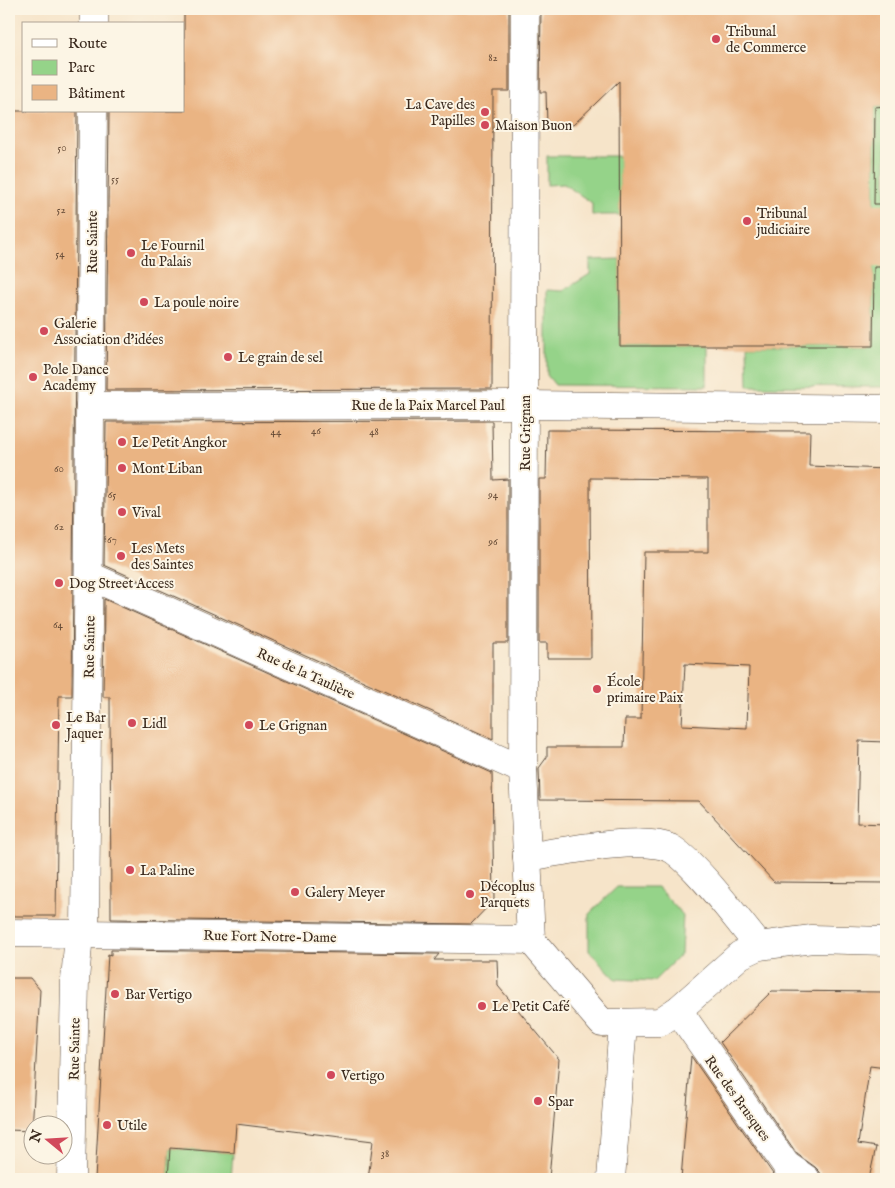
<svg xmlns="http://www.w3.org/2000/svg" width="895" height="1188" font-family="'IM FELL English',serif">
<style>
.green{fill:#95d389;stroke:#687e54}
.building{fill:#eab483;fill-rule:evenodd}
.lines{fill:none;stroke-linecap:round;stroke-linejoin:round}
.minor-casing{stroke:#574638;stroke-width:29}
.tertiary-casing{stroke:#574638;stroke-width:29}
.minor{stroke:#fff;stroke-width:28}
.tertiary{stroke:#fff;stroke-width:28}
.poi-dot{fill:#d1495b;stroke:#fcf5e5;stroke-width:2}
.labels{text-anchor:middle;stroke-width:4;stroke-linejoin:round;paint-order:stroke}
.number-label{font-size:11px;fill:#674c37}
.poi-label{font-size:14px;fill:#3b2a1e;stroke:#fcf5e5;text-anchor:start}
.street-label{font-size:14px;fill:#3b2a1e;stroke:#fcf5e5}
</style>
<rect width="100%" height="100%" fill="#fcf5e5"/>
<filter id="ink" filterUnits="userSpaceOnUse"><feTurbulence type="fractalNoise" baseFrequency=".02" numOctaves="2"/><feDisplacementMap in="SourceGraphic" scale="10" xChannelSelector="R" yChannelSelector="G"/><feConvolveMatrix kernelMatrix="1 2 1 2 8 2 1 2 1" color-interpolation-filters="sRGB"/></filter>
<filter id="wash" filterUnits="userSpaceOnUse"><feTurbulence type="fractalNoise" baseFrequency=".0096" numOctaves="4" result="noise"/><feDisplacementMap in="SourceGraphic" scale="20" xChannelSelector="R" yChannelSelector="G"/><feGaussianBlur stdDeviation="1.12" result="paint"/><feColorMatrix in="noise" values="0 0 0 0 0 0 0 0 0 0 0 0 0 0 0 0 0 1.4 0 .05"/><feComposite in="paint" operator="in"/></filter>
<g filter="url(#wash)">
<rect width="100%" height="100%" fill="#f6e4c9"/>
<g class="green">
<path d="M875 107H886V204L874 213Z"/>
<path d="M547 156H620V215H592V203L564 184 547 185Z"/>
<path d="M874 258H883V267H886V387L748 386 747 346H873Z"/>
<path d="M620 259V346H707V386L555 385 547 375V290L563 291 590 274V260Z"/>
<path d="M617 887H657L683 915 681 954 654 981 616 979 589 951V914Z"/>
<path d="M170 1148 233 1153 231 1179H168Z"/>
</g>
<g id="blocks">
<g class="building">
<path d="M184 9H509V91H493L492 389 106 390 109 111H184Z"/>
<path d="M541 9H886V106L875 107 874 204H886V267H874L873 346H620L619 81 573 125 547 124 546 92H540Z"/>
<path d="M9 111H77L72 696H59L56 916H9Z"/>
<path d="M492 421 493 480 508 479V643H493V739L104 565 106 422Z"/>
<path d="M547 430 810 431 809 466 886 469V742L859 741 857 823 886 824V883L774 882 699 801 540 800 539 768 547 757V747H624L625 719H641L644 552H708V479L590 478 591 658H547V643H539V479H546ZM685 664 749 667 747 728 682 725Z"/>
<path d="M104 599 492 773 494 900 471 924 111 919 110 697H103Z"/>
<path d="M111 950 439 954 434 960H497L498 986 559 1059 549 1179H368L373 1141 236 1124 234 1153 170 1148 168 1179H95L108 954 111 955Z"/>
<path d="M9 978H30L40 990 32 1131 9 1130Z"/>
<path d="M772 991 886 992V1068L870 1066 858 1144 876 1147 869 1179H821L820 1172 815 1167 797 1154 720 1042Z"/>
<path d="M691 1056 773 1174 779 1179H681Z"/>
</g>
</g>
</g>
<g filter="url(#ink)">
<use href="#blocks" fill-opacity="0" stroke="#574638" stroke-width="1"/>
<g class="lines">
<defs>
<g id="minor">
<path d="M525 9 523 770 531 940"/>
<path d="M94 24V9"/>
<path d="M90 406 525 405 886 409"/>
<path d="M90 576 523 770"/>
<path d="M527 857C559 852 642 835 670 848 693 860 740 923 759 946"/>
<path d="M678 1010 786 1165 806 1179"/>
<path d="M71 1179 75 980 79 934 85 929 93 111"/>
</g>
<g id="tertiary">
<path d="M9 933 531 940 602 1023 660 1022 678 1010 740 955 759 946 812 939 886 941"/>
<path d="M611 1179 623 1024"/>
</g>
</defs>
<use href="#minor" class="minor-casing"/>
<use href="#tertiary" class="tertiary-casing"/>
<use href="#minor" class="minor"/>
<use href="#tertiary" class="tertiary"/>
</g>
</g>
<g class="poi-dot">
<circle cx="716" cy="39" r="5"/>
<circle cx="485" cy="112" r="5"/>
<circle cx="485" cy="125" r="5"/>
<circle cx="747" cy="221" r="5"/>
<circle cx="131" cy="253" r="5"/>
<circle cx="144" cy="302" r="5"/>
<circle cx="44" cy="331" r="5"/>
<circle cx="228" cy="357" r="5"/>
<circle cx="33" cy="377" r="5"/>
<circle cx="122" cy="442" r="5"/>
<circle cx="122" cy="468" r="5"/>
<circle cx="122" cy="512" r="5"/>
<circle cx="121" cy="556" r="5"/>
<circle cx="59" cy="583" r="5"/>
<circle cx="597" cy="689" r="5"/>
<circle cx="132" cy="723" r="5"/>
<circle cx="56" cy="725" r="5"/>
<circle cx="249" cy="725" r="5"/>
<circle cx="130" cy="870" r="5"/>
<circle cx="295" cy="892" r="5"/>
<circle cx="470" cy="894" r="5"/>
<circle cx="115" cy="994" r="5"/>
<circle cx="482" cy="1006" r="5"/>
<circle cx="331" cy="1075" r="5"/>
<circle cx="538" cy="1101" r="5"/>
<circle cx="107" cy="1125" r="5"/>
</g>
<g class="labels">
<g class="number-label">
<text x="493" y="61">82</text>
<text x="62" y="151">50</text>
<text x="115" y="182">55</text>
<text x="61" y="213">52</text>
<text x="60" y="257">54</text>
<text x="316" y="434">46</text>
<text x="276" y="435">44</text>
<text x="374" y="435">48</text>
<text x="59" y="472">60</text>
<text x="112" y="498">65</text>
<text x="493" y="498">94</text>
<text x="59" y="530">62</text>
<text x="112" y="543">67</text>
<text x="493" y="545">96</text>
<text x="58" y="628">64</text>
<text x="385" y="1157">38</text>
</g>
<g class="poi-label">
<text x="726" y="36">Tribunal<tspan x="726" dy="16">de Commerce</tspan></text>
<text x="475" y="109" text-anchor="end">La Cave des<tspan x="475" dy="16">Papilles</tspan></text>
<text x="495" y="130">Maison Buon</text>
<text x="757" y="218">Tribunal<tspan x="757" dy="16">judiciaire</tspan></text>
<text x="141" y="250">Le Fournil<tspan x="141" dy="16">du Palais</tspan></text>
<text x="154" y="307">La poule noire</text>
<text x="54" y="328">Galerie<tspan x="54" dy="16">Association d'idées</tspan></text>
<text x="238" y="362">Le grain de sel</text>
<text x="43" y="374">Pole Dance<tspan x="43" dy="16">Academy</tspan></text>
<text x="132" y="447">Le Petit Angkor</text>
<text x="132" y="473">Mont Liban</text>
<text x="132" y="517">Vival</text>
<text x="131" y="553">Les Mets<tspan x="131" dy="16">des Saintes</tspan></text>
<text x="69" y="588">Dog Street Access</text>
<text x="607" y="686">École<tspan x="607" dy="16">primaire Paix</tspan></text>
<text x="66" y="722">Le Bar<tspan x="66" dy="16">Jaquer</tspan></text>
<text x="142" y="728">Lidl</text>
<text x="259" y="730">Le Grignan</text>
<text x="140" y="875">La Paline</text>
<text x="480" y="891">Décoplus<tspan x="480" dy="16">Parquets</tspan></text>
<text x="305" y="897">Galery Meyer</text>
<text x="125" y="999">Bar Vertigo</text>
<text x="492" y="1011">Le Petit Café</text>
<text x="341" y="1080">Vertigo</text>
<text x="548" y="1106">Spar</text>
<text x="117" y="1130">Utile</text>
</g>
<g class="street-label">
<text transform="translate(92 242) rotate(-90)" y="5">Rue Sainte</text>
<text x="428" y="410">Rue de la Paix Marcel Paul</text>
<text transform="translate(525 433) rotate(-90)" y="5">Rue Grignan</text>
<text transform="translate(89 647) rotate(-89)" y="5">Rue Sainte</text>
<text transform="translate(306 673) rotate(24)" y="5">Rue de la Taulière</text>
<text transform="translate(270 936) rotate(1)" y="5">Rue Fort Notre-Dame</text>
<text transform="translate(74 1049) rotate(-89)" y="5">Rue Sainte</text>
<text transform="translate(738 1098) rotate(54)" y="5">Rue des Brusques</text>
</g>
</g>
<rect width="895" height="1188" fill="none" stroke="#fcf5e5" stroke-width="30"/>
<rect x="22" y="22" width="162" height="90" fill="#fcf5e5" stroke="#afa495"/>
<rect x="32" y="39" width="25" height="8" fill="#ffffff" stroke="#afa495"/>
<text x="68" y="48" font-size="15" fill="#3b2a1e">Route</text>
<rect x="32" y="60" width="25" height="15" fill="#95d389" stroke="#afa495"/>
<text x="68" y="72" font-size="15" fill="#3b2a1e">Parc</text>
<rect x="32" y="85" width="25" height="15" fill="#eab483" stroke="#afa495"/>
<text x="68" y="98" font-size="15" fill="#3b2a1e">Bâtiment</text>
<g transform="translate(48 1140) rotate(288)"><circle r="24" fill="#fcf5e5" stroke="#afa495"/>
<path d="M0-4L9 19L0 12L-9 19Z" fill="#d1495b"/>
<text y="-8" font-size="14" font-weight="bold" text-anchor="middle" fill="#3b2a1e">N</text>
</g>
</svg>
